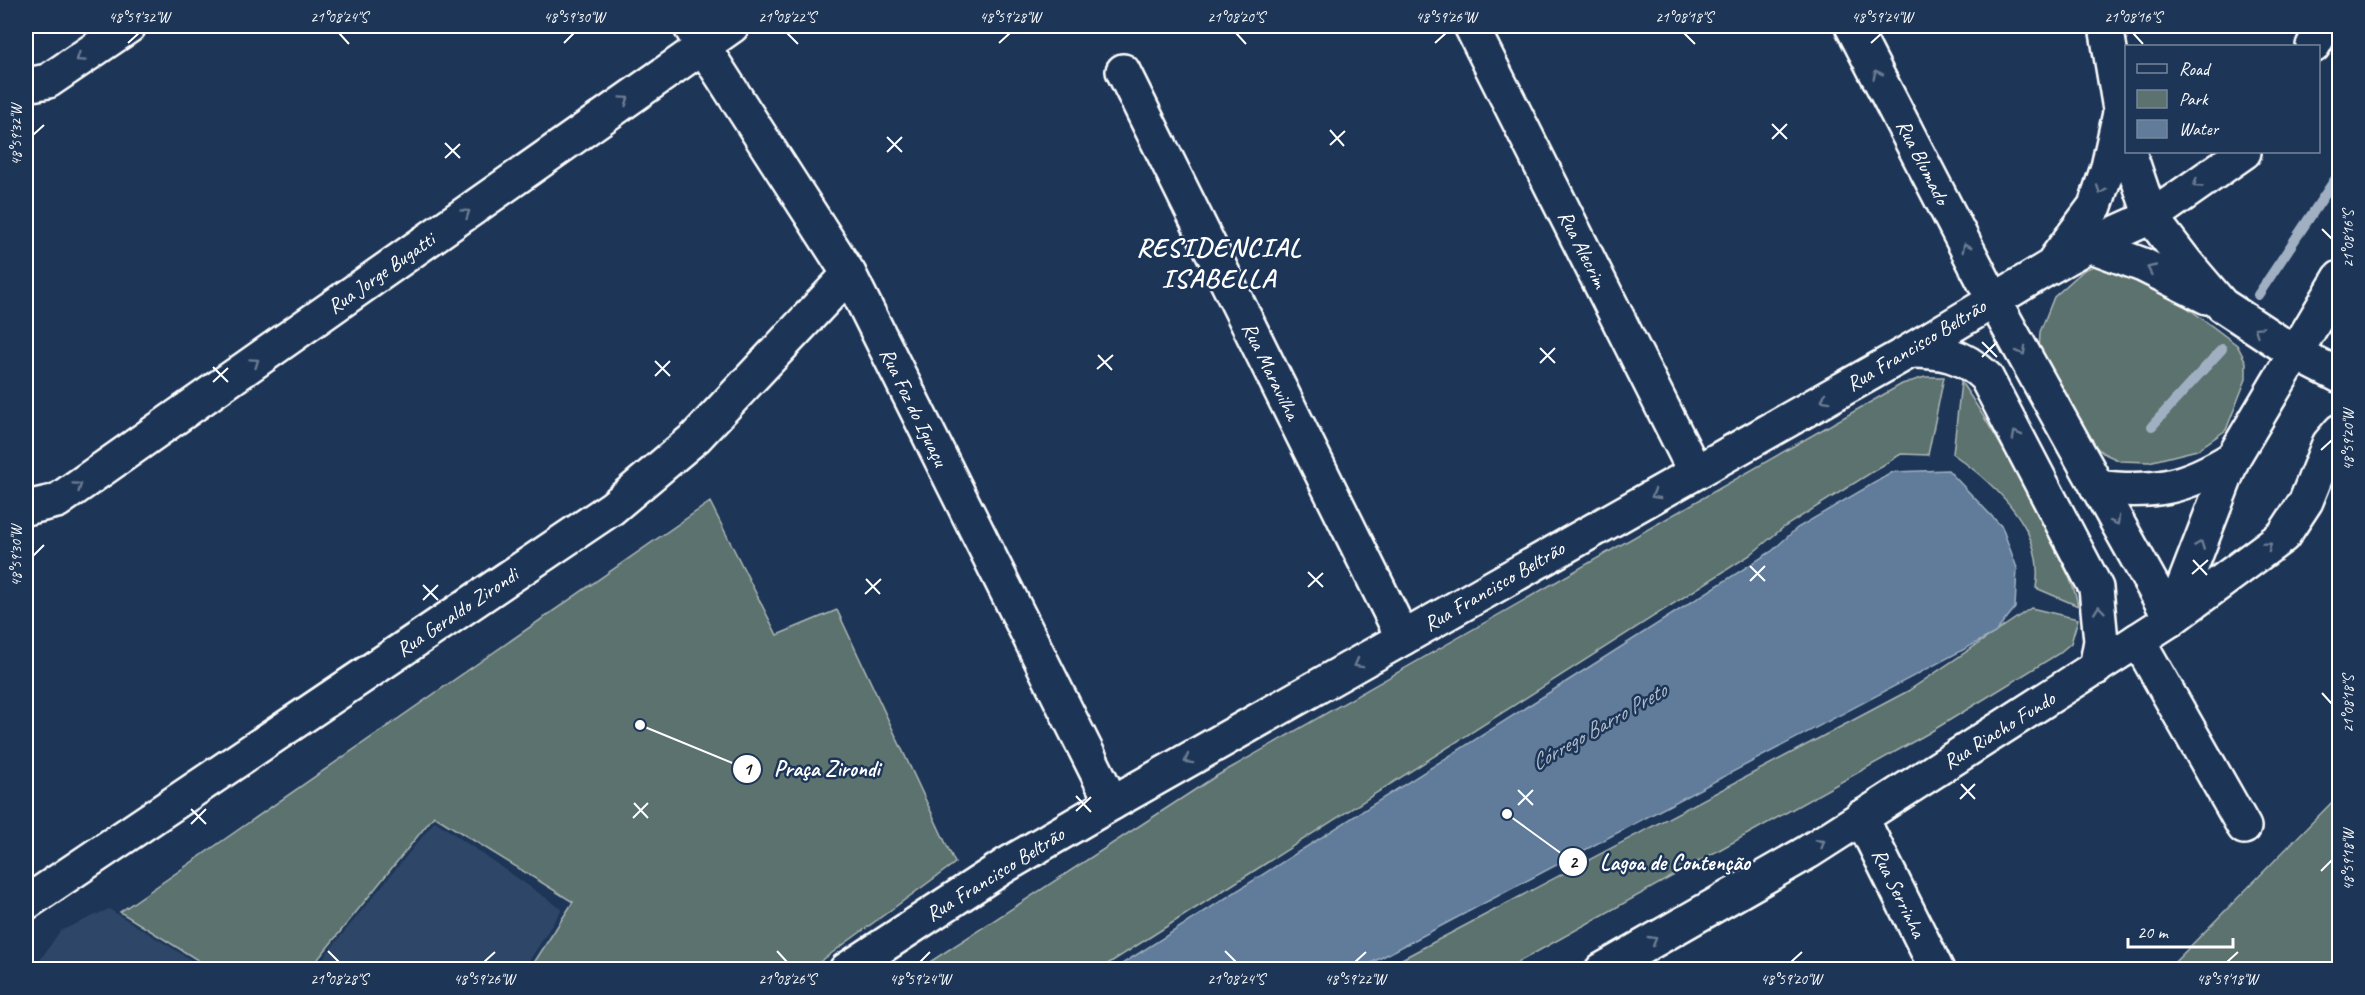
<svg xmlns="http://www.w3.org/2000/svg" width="2365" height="995" font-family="Caveat,sans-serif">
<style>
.built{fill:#2e4668}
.green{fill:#5c726e;stroke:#aeb8b6;stroke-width:1.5}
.water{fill:#617c9a;stroke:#a0b0c2;stroke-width:1.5}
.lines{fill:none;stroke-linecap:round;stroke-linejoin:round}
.stream{stroke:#a0b0c2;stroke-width:10}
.minor-casing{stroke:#fff;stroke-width:38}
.major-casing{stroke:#fff;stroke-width:38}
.minor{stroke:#1d3557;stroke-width:33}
.major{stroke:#1d3557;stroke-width:33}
.oneway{stroke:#6c7c92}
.ticks{fill:none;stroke:#fff;stroke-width:2}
.labels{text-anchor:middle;stroke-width:5;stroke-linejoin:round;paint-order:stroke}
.street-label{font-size:21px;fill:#fff;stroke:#1d3557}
.water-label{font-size:22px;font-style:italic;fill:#b0becc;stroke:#1d3557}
.district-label{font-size:27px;font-weight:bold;letter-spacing:1.5px;fill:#fff;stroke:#1d3557}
.leader{fill:none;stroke:#fff;stroke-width:2}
.callout-dot{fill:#fff;stroke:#1d3557;stroke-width:2}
.mark-label{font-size:18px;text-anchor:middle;font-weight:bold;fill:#111}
.callout-label{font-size:22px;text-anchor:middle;font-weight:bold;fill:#fff;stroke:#1d3557;stroke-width:5;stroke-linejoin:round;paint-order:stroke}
.neatline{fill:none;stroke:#fff;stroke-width:2}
.ticks-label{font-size:15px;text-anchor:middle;fill:#fff}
</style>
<rect width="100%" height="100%" fill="#1d3557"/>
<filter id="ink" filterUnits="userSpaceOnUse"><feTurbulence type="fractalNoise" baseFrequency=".0167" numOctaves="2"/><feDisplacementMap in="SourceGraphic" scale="12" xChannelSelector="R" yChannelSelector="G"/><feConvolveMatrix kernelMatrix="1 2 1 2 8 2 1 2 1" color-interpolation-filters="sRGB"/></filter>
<g filter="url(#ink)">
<g class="built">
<path d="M435 821 562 909 524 969H314Z"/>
<path d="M109 909 206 969H34L60 931Z"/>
</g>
<g class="green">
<path d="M2108 260 2148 278 2237 345 2246 362V379L2226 430 2197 450 2149 462 2120 461 2103 453 2079 432 2039 352 2040 332 2054 297 2084 270Z"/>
<path d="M1925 377H1944L1928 455 1901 454 1784 527 1750 555 1100 969H919L1213 778 1902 384Z"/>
<path d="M1961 382C1995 431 2024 485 2050 539 2061 561 2074 582 2078 606L2036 588C2046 530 1996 485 1953 454Z"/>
<path d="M710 502 777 635 837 610 955 863 810 969H530L573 902 434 816 310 969H212L120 912Z"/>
<path d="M2031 608 2078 619 2071 643 2058 654 1927 734 1506 969 1381 970 1908 691Z"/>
<path d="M2339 795V969H2168Z"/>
</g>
<path class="water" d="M1948 470 2002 527 2017 568 2015 608 1995 633 1360 969H1114L1772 551 1797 528 1893 472Z"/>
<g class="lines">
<g class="stream">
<path d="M2258 295 2340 172"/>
<path d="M2152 426 2222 349"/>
</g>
<defs>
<g id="minor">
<path d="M690 26 849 274 1112 803"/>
<path d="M1471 26 1695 472"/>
<path d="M1852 26 1993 299"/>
<path d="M1123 71 1403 638"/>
<path d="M26 85 48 81 129 26"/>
<path d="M2295 353 2340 376"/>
<path d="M26 508 57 501 732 26"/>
<path d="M2171 619 2283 536 2306 501 2329 444 2340 431"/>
<path d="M2138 640 2244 827"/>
<path d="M1861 817 1937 970"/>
<path d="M26 903 612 508 696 437 849 274"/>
</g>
<g id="major">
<path d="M2106 26 2124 133"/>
<path d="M2313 46 2324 26"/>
<path d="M2129 152 2151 217 2187 264 2222 305 2295 353"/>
<path d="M2089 245 2143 265 2207 297"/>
<path d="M2057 257 2095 206 2108 167 2120 113"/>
<path d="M1993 299 2171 619"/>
<path d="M1910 351C1941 351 1962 354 1986 377L2096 588 2101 641 2096 668"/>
<path d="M2097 487C2153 494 2185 488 2233 458"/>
<path d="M2171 619 2233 458 2340 278"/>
<path d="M846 970 1006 865 1112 803 1910 351 2048 268 2089 245 2151 217 2244 152"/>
<path d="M1602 970 1808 852 2171 619"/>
</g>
</defs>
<use href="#minor" class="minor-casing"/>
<use href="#major" class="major-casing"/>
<use href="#minor" class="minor"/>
<use href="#major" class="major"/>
</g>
<defs><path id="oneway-chevron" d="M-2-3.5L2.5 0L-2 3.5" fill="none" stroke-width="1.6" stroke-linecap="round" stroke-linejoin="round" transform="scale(1.5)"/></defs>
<g class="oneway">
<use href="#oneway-chevron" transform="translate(80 58) rotate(146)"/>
<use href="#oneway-chevron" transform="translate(1877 74) rotate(-117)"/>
<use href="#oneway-chevron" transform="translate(625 100) rotate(-35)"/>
<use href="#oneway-chevron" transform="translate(2197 184) rotate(145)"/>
<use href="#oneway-chevron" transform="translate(2101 190) rotate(110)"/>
<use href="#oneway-chevron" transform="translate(466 213) rotate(-35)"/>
<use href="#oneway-chevron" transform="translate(1966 247) rotate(-117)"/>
<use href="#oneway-chevron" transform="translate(2151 269) rotate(-155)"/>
<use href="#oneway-chevron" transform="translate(2258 330) rotate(-145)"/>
<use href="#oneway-chevron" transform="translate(2022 351) rotate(61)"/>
<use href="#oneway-chevron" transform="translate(255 362) rotate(-35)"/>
<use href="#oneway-chevron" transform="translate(1825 399) rotate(151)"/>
<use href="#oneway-chevron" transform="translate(2016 435) rotate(-118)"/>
<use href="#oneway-chevron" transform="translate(78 486) rotate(-35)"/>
<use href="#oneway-chevron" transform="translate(1655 495) rotate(150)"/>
<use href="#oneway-chevron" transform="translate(2116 521) rotate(61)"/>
<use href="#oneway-chevron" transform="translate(2200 545) rotate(-69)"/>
<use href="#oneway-chevron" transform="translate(2268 546) rotate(-37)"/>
<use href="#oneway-chevron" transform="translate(2099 610) rotate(-96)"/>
<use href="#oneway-chevron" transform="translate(1358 664) rotate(151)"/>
<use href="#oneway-chevron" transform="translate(1188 760) rotate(151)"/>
<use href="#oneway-chevron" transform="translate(1821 843) rotate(-33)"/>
<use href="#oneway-chevron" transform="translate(1653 940) rotate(-30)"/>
</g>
</g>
<path class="ticks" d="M339 33 349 44M787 33 798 44M1236 33 1246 44M1684 33 1695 44M2133 33 2143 44M128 43 139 33M564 43 574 33M999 43 1010 33M1435 43 1446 33M1871 43 1882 33M1772 124 1787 139M1330 130 1344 146M33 135 44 125M887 137 902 152M1772 139 1787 124M445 143 460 158M1330 145 1345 131M887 152 902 137M445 158 460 144M2322 229 2332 239M1982 342 1997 357M1540 348 1555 363M1098 355 1112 370M1982 357 1997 342M655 361 670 376M1540 363 1555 348M213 367 228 382M1097 369 1113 355M655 376 670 361M213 382 228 368M2321 450 2332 440M33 556 44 545M2193 560 2207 575M1750 566 1765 581M1308 572 1323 587M2192 574 2208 560M866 579 880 594M1750 581 1765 566M423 585 438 600M1308 587 1323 573M865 594 881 579M423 600 438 585M2322 693 2332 704M1961 784 1975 799M1518 790 1533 805M1076 796 1091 812M1960 799 1975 784M634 803 648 818M1518 805 1533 790M191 809 206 824M1076 811 1091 797M633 818 648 803M191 824 206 809M2321 871 2332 860M328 951 339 962M777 951 787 962M1225 951 1236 962M484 962 495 952M920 962 930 952M1355 962 1366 952M1791 962 1802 952M2227 962 2238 952"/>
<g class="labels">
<g class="street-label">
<text transform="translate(1923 162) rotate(63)" y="7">Rua Blumado</text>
<text transform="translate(1583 249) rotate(63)" y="7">Rua Alecrim</text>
<text transform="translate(381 273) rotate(-35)" y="7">Rua Jorge Bugatti</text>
<text transform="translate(1916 345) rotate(-31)" y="7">Rua Francisco Beltrão</text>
<text transform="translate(1271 371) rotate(64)" y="7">Rua Maravilha</text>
<text transform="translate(914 407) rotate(64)" y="7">Rua Foz do Iguaçu</text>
<text transform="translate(1494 586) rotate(-30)" y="7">Rua Francisco Beltrão</text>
<text transform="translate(457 612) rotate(-34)" y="7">Rua Geraldo Zirondi</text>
<text transform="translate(1999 730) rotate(-32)" y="7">Rua Riacho Fundo</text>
<text transform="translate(995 874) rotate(-32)" y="7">Rua Francisco Beltrão</text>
<text transform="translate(1899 893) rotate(64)" y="7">Rua Serrinha</text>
</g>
<g class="water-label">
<text transform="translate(1598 726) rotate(-30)" y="8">Córrego Barro Preto</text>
</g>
<g class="district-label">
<text x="1219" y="256">RESIDENCIAL<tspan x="1219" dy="31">ISABELLA</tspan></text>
</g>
</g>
<path class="leader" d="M640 725L747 769M1507 814L1573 862"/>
<g class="callout-dot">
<circle cx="640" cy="725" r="6"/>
<circle cx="1507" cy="814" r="6"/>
<circle cx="747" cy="769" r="15"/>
<circle cx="1573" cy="862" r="15"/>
</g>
<g class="mark-label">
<text x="747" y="775">1</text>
<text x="1573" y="868">2</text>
</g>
<g class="callout-label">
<text x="827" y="776">Praça Zirondi</text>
<text x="1675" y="870">Lagoa de Contenção</text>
</g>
<rect width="2365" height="995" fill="none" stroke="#1d3557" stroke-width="66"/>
<rect x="2125" y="45" width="195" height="108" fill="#1d3557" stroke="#77869a" stroke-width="1.5"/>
<rect x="2137" y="64" width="30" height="9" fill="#1d3557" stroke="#77869a" stroke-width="1.5"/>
<text x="2179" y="75" font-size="18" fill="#ffffff">Road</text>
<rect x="2137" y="90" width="30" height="18" fill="#5c726e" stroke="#77869a" stroke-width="1.5"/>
<text x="2179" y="105" font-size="18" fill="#ffffff">Park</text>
<rect x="2137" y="120" width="30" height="18" fill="#617c9a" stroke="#77869a" stroke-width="1.5"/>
<text x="2179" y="135" font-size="18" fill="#ffffff">Water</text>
<path d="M2128 938v9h105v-9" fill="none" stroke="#ffffff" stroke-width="3"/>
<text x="2137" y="938" font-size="18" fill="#ffffff" stroke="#1d3557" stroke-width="4.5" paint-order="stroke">20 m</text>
<rect x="33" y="33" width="2299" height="929" class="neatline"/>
<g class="ticks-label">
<text x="139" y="22">48°59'32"W</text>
<text x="339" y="22">21°08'24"S</text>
<text x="574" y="22">48°59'30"W</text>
<text x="787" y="22">21°08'22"S</text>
<text x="1010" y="22">48°59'28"W</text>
<text x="1236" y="22">21°08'20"S</text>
<text x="1446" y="22">48°59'26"W</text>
<text x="1684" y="22">21°08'18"S</text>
<text x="1882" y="22">48°59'24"W</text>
<text x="2133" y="22">21°08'16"S</text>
<text transform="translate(16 135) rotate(-90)" y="5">48°59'32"W</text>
<text transform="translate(2348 239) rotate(-90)" y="5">21°08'16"S</text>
<text transform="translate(2348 440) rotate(-90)" y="5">48°59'20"W</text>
<text transform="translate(16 556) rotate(-90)" y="5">48°59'30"W</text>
<text transform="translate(2348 704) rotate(-90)" y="5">21°08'18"S</text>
<text transform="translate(2348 860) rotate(-90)" y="5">48°59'18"W</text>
<text x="339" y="984">21°08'28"S</text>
<text x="484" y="984">48°59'26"W</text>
<text x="787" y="984">21°08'26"S</text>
<text x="920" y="984">48°59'24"W</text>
<text x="1236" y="984">21°08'24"S</text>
<text x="1355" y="984">48°59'22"W</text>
<text x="1791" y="984">48°59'20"W</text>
<text x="2227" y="984">48°59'18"W</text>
</g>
</svg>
